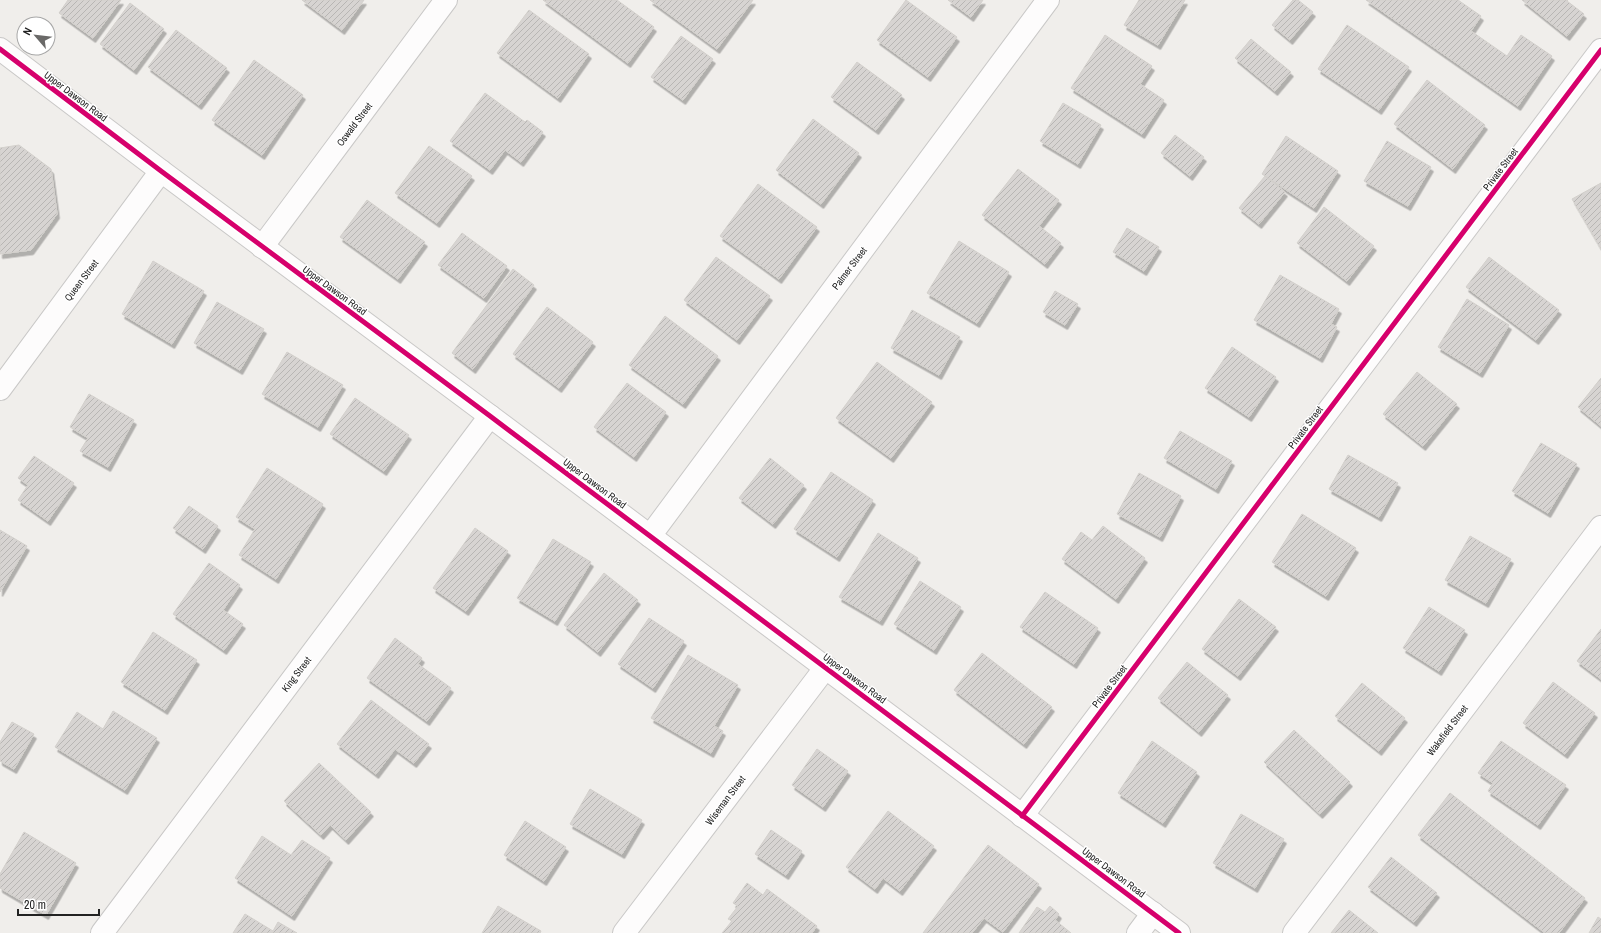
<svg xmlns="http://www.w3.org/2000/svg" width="1601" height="933" font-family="'Archivo Narrow',sans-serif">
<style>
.building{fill:url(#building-hatch);stroke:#d3d0cc;filter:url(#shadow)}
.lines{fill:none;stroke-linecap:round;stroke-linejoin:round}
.minor-casing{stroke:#c9c8c7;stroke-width:24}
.tertiary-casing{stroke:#c9c8c7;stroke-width:24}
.minor{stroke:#fdfcfc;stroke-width:22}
.tertiary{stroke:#fdfcfc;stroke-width:22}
.cycleway-casing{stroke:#fff;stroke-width:8}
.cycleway{stroke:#d6006c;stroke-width:5}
.labels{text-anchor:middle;stroke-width:3;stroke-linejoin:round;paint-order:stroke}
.street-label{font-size:10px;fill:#222;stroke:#fff}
</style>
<defs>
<pattern id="building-hatch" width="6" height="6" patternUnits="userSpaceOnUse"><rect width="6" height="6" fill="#d7d4d2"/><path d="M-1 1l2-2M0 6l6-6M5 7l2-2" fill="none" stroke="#b8b6b4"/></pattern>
<filter id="shadow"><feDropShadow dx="2.5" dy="4.5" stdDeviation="0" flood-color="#0004"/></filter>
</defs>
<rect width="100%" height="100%" fill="#f0eeeb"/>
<g class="building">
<path d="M68 0H121L93 38 59 13Z"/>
<path d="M302 0H364L342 30Z"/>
<path d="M543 0H617L654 27 628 63Z"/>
<path d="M650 0H753L717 49Z"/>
<path d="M906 0 957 37 928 77 877 40Z"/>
<path d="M948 0H983L971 17Z"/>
<path d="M1139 0H1185L1158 45 1124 25Z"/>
<path d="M1293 0H1298L1313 12 1290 40 1272 25Z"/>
<path d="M1366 0H1458L1481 16 1471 31 1507 56 1521 35 1552 56 1518 106Z"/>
<path d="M1522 0H1568L1567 1 1584 14 1567 36Z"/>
<path d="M130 3 164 29 134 70 100 44Z"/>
<path d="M529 10 589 54 558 98 497 53Z"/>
<path d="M1347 25 1409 67 1379 110 1318 69Z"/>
<path d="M176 30 227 68 199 105 148 67Z"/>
<path d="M1105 35 1152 66 1140 84 1164 100 1142 134 1071 88Z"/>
<path d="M681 36 713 59 683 100 651 77Z"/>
<path d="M1251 39 1291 72 1275 91 1235 58Z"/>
<path d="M254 60 303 95 262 155 212 120Z"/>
<path d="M857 62 902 95 876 130 831 97Z"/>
<path d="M1427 80 1485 125 1453 169 1394 124Z"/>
<path d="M485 93 525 122 527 120 543 132 521 162 505 150 490 170 450 141Z"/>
<path d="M1063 103 1101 125 1078 164 1040 141Z"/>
<path d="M813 119 859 153 821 204 776 170Z"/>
<path d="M1175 135 1204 157 1190 176 1161 153Z"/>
<path d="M1286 136 1338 171 1314 208 1262 174Z"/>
<path d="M1387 141 1431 167 1408 206 1364 181Z"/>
<path d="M19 145 51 169 57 214 31 250 0 254V148Z"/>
<path d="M429 146 472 176 437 223 395 193Z"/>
<path d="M1018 169 1059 200 1039 226 1061 243 1045 264 982 215Z"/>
<path d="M1265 176 1285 192 1259 224 1239 208Z"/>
<path d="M1601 183V249L1572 199Z"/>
<path d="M758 184 817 227 779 279 720 236Z"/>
<path d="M367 200 425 242 398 279 340 237Z"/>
<path d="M1324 207 1374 246 1347 281 1297 243Z"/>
<path d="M1127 228 1159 247 1144 271 1113 252Z"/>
<path d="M462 233 507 266 484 298 438 265Z"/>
<path d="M959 241 1009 272 977 323 927 293Z"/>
<path d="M716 257 770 296 737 340 684 300Z"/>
<path d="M1489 257 1559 310 1536 340 1466 287Z"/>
<path d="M153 261 204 291 172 344 122 314Z"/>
<path d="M513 269 534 285 473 369 452 353Z"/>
<path d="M1280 275 1339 309 1331 324 1337 327 1320 358 1254 320Z"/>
<path d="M1055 291 1078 304 1065 325 1043 312Z"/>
<path d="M1467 299 1509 325 1480 373 1438 347Z"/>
<path d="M217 302 264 329 240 370 194 343Z"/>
<path d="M547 307 593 342 559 388 513 354Z"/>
<path d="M912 310 960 337 939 375 891 348Z"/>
<path d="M665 316 718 356 683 404 629 365Z"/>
<path d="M1232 347 1276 377 1249 417 1205 388Z"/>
<path d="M287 352 343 385 318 427 262 394Z"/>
<path d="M877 362 932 402 891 458 836 418Z"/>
<path d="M1417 372 1457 404 1423 446 1383 414Z"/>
<path d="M1601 378V426L1578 407Z"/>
<path d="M627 383 666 412 634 457 594 427Z"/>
<path d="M89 394 134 420 108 467 80 451 88 438 70 427Z"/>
<path d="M355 398 409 435 384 471 330 434Z"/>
<path d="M1180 431 1232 461 1216 489 1164 458Z"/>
<path d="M1541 443 1577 464 1548 513 1512 491Z"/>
<path d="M1348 455 1398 483 1379 517 1329 489Z"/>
<path d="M34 456 74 483 48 521 18 500 28 485 18 478Z"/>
<path d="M770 458 804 485 773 524 739 498Z"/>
<path d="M267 468 323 504 276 579 239 555 255 529 236 517Z"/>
<path d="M831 472 873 500 837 557 794 529Z"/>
<path d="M1139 473 1181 496 1160 537 1117 514Z"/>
<path d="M189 506 218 526 203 549 173 528Z"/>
<path d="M1302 514 1356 548 1326 596 1272 562Z"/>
<path d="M1103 526 1145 558 1116 599 1062 559 1081 532 1092 540Z"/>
<path d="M475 528 508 551 466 611 433 588Z"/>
<path d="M0 530 27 546 0 592Z"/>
<path d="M878 533 918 558 880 621 839 597Z"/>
<path d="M1470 536 1511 559 1486 603 1445 580Z"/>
<path d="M553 539 591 562 555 621 517 598Z"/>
<path d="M209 563 240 585 223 610 243 624 224 650 173 614Z"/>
<path d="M604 573 638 600 598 652 564 625Z"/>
<path d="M920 581 961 607 934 650 894 624Z"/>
<path d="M1045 592 1098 628 1074 664 1020 627Z"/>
<path d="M1239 599 1276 627 1238 676 1202 649Z"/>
<path d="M1429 607 1465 630 1439 671 1403 648Z"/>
<path d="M649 618 684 641 653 688 618 664Z"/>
<path d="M1601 629V679L1577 661Z"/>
<path d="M153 632 197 660 165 710 121 682Z"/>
<path d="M395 638 422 658 418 664 451 688 427 721 367 678Z"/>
<path d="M982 653 1052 707 1024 744 954 690Z"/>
<path d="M688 655 738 685 714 726 723 731 711 753 651 718Z"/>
<path d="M1187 662 1228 695 1199 732 1158 698Z"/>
<path d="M1553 682 1595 713 1565 754 1523 723Z"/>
<path d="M1362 683 1405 718 1379 751 1335 716Z"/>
<path d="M371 700 429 744 414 763 395 749 376 774 337 744Z"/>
<path d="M113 711 157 738 125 790 55 747 77 712 103 729Z"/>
<path d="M12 722 34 734 14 769 0 761V742Z"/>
<path d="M1294 730 1350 782 1320 814 1264 762Z"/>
<path d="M1152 741 1197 772 1163 823 1118 793Z"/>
<path d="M1501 741 1566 785 1538 825 1488 791 1493 783 1478 773Z"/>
<path d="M817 749 848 771 823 807 792 785Z"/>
<path d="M319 763 371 812 346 840 330 825 321 835 284 801Z"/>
<path d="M590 789 642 820 622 854 570 824Z"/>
<path d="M1450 793 1585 898 1559 933H1545L1418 835Z"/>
<path d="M888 811 934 846 900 891 883 878 875 889 846 867Z"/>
<path d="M1241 814 1284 839 1255 888 1213 863Z"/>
<path d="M525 821 566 847 544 881 504 855Z"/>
<path d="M771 830 802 851 786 875 755 854Z"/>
<path d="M24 832 76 863 46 915 0 888V874Z"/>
<path d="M262 836 291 855 302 840 330 858 292 916 235 878Z"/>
<path d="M988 845 1039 884 1003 932 984 918 972 933H923Z"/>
<path d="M1391 857 1437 893 1414 922 1368 887Z"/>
<path d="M747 883 763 895 767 889 817 926 812 933H722L732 921 728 919 738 906 733 903Z"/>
<path d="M498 906 541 931 540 933H482Z"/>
<path d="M1050 906 1059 914 1055 920 1071 933H1019L1037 907 1045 912Z"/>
<path d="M1349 910 1378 933H1331Z"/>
<path d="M245 914 273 931 278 922 297 933H233Z"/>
<path d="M1598 917 1601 919V933H1589Z"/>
</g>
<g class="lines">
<defs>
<g id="minor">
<path d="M262 247 446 0"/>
<path d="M0 389 161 171"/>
<path d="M650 536 1048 0"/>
<path d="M1022 816 1601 50"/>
<path d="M102 933 490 416"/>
<path d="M624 933 826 667"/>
<path d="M1138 933 1153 913"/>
<path d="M1294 933 1601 527"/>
</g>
<path id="tertiary" d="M0 49 161 171 490 416 1179 933"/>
</defs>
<use href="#minor" class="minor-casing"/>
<use href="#tertiary" class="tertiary-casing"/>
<use href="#minor" class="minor"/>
<use href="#tertiary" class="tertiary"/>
<defs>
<g id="cycleway">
<path d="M0 49 161 171 490 416 1179 933"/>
<path d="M1022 816 1601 50"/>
</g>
</defs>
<use href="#cycleway" class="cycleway-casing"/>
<use href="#cycleway" class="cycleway"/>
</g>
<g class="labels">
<g class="street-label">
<text transform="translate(76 96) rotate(37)" y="4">Upper Dawson Road</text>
<text transform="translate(354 124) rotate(-53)" y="4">Oswald Street</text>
<text transform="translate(1500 169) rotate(-53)" y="4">Private Street</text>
<text transform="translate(849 268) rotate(-53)" y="4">Palmer Street</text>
<text transform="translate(81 280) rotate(-53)" y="4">Queen Street</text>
<text transform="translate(335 290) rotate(36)" y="4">Upper Dawson Road</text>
<text transform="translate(1305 427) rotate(-53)" y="4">Private Street</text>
<text transform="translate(595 483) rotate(37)" y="4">Upper Dawson Road</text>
<text transform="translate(296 674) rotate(-53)" y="4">King Street</text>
<text transform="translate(855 678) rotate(37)" y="4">Upper Dawson Road</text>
<text transform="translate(1109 686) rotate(-53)" y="4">Private Street</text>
<text transform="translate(1447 730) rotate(-53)" y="4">Wakefield Street</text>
<text transform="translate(725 800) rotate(-53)" y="4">Wiseman Street</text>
<text transform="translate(1114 872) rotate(37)" y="4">Upper Dawson Road</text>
</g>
</g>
<g transform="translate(36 36) rotate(298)"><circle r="19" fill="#ffffff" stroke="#a7a7a7"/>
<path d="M0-3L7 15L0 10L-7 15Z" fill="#6a6968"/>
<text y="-6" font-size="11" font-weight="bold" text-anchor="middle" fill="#222222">N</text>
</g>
<path d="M18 909v6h81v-6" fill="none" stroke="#222222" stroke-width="2"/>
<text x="24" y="909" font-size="12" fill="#222222" stroke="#ffffff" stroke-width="3" paint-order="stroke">20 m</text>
</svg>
